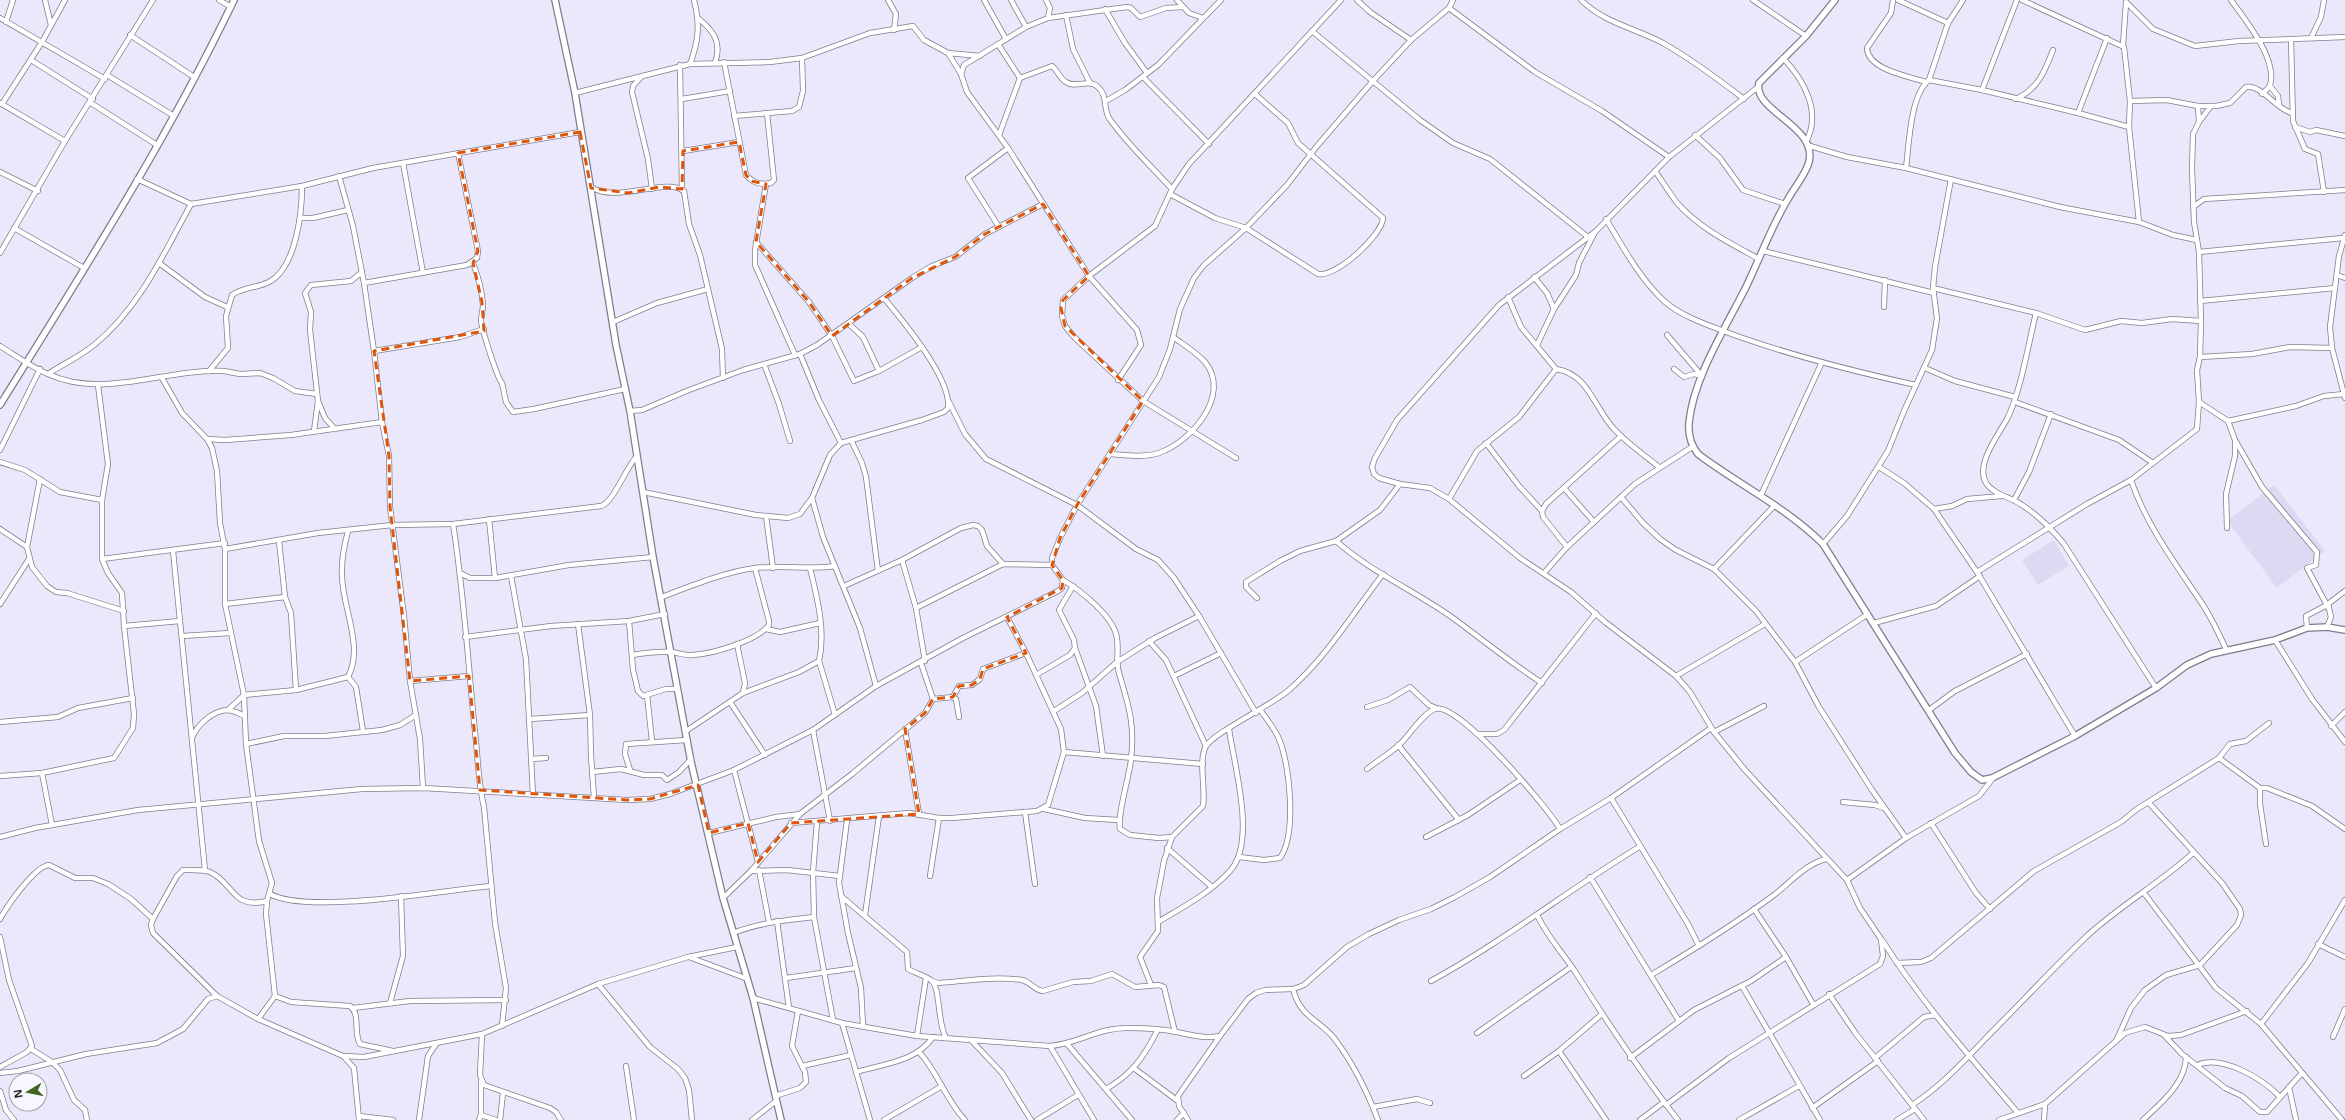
<svg xmlns="http://www.w3.org/2000/svg" width="2345" height="1120" font-family="'Noto Sans',sans-serif">
<style>
.built{fill:#ddd9f2}
.lines{fill:none;stroke-linecap:round;stroke-linejoin:round}
.minor-casing{stroke:#7f7d8d;stroke-width:6}
.tertiary-casing{stroke:#7f7d8d;stroke-width:8}
.minor{stroke:#fff;stroke-width:4.5}
.tertiary{stroke:#fff;stroke-width:5.5}
.marked{fill:none;stroke:#de560d;stroke-width:3;stroke-dasharray:8 5;stroke-linejoin:round}
</style>
<rect width="100%" height="100%" fill="#ebe8fb"/>
<g class="built">
<path d="M2274 485 2325 551 2277 588 2227 521Z"/>
<path d="M2054 540 2069 566 2038 585 2022 560Z"/>
</g>
<g class="lines">
<defs>
<g id="minor">
<path d="M45 0 51 25"/>
<path d="M219 0 231 7"/>
<path d="M888 0 896 14 894 30"/>
<path d="M984 0 1006 39"/>
<path d="M1011 0 1026 27"/>
<path d="M1046 0 1050 8 1048 18"/>
<path d="M1177 0 1189 13 1203 18"/>
<path d="M1357 0 1370 12 1411 40"/>
<path d="M1581 0C1604 23 1635 28 1663 43 1691 59 1718 79 1744 99"/>
<path d="M1753 0 1806 36"/>
<path d="M1893 0 1891 13 1867 48C1868 70 1908 76 1926 82"/>
<path d="M1898 0 1948 23"/>
<path d="M2022 0 2124 47 2130 101 2129 127 2139 222"/>
<path d="M2231 0C2245 20 2278 59 2270 85 2269 88 2265 91 2262 94"/>
<path d="M2126 2 2153 29 2195 46 2239 41 2345 37"/>
<path d="M1449 8 1535 72 1602 111 1669 157"/>
<path d="M1105 9 1125 43 1147 73"/>
<path d="M1066 15 1073 49 1090 83"/>
<path d="M0 18 105 79"/>
<path d="M699 19C714 31 722 43 715 63"/>
<path d="M6 22 13 0"/>
<path d="M1312 31 1420 120 1453 143 1490 159 1588 237"/>
<path d="M130 35 194 77"/>
<path d="M2311 38 2321 17 2324 0"/>
<path d="M2291 39 2293 121 2305 149 2318 154 2324 192"/>
<path d="M998 44 1020 78 1052 66C1058 71 1060 79 1066 82 1076 89 1088 78 1098 87 1108 96 1103 108 1109 118 1127 144 1151 166 1172 189"/>
<path d="M2123 45 2126 3"/>
<path d="M948 53 980 56"/>
<path d="M1783 58C1804 80 1822 112 1806 142"/>
<path d="M31 60 93 99"/>
<path d="M724 62 746 175C753 183 760 185 771 183L774 180 767 113"/>
<path d="M690 64C699 40 700 24 694 0"/>
<path d="M680 65 682 190"/>
<path d="M107 75 174 116"/>
<path d="M641 77 633 86 632 92 648 159 652 189"/>
<path d="M1143 77 1209 144"/>
<path d="M1929 80 1948 23 1963 0"/>
<path d="M2270 86 2278 96 2279 105"/>
<path d="M1982 90 2017 0"/>
<path d="M575 93 690 64 770 62 802 58 870 33 913 26 924 40 948 53 961 74"/>
<path d="M682 99 730 91"/>
<path d="M2016 99C2038 89 2045 71 2053 50"/>
<path d="M1106 101 1125 90 1158 65 1221 0"/>
<path d="M0 103 65 141"/>
<path d="M91 103 157 145"/>
<path d="M2 104 42 42 65 0"/>
<path d="M2198 106H2216L2230 103 2246 87C2261 84 2277 110 2292 113"/>
<path d="M2078 113 2107 38"/>
<path d="M734 116 792 111 799 107 803 91 802 58"/>
<path d="M2199 122 2211 106"/>
<path d="M2295 127 2310 132 2316 130 2345 136"/>
<path d="M999 135 1020 78"/>
<path d="M1695 135 1720 158 1743 190 1785 204"/>
<path d="M1810 146 1847 157 1906 168 2060 207 2139 222 2173 235 2197 240"/>
<path d="M683 151 739 142"/>
<path d="M403 163 423 273"/>
<path d="M1906 168C1909 145 1910 95 1929 80L1982 90 2078 113 2129 127"/>
<path d="M1655 171C1663 182 1670 194 1678 204 1701 229 1730 243 1759 259"/>
<path d="M0 172 38 191"/>
<path d="M339 176 353 226 364 283 374 351 382 422 389 456 390 507 404 616 410 681 420 739 423 788"/>
<path d="M137 179 191 204 302 186 373 168 580 132"/>
<path d="M766 184 755 250V265L795 355"/>
<path d="M591 187C616 204 666 177 684 191L689 224 700 255 722 349 723 378"/>
<path d="M1170 194 1215 218 1246 228 1318 274C1335 278 1382 236 1383 218L1298 143 1288 123 1255 94"/>
<path d="M2193 207 2204 199 2345 190"/>
<path d="M301 218H313L348 210"/>
<path d="M1606 219C1623 247 1640 279 1664 301 1681 316 1705 324 1726 332 1788 355 1852 371 1916 385"/>
<path d="M999 227 968 178 1008 148"/>
<path d="M14 228 84 268"/>
<path d="M2345 235 2339 256 2330 327 2332 348 2345 398"/>
<path d="M756 242 809 302 832 336 854 381 879 371 922 347"/>
<path d="M1763 251 1934 293"/>
<path d="M2199 252 2343 238"/>
<path d="M0 253 65 141 153 0"/>
<path d="M159 263 205 297 227 307"/>
<path d="M473 263C478 276 482 290 483 305 483 310 481 316 481 321 482 329 497 378 502 383L506 402 513 412 534 409 625 389"/>
<path d="M2337 275 2345 278"/>
<path d="M1534 277 1547 293 1554 309"/>
<path d="M364 283 467 265 477 258 478 251 458 153"/>
<path d="M1933 288 2036 313 2085 330 2121 321 2142 323 2172 319 2201 321"/>
<path d="M1508 297 1521 327 1556 369C1589 374 1594 408 1614 429 1627 443 1644 455 1659 467"/>
<path d="M2200 301 2335 288"/>
<path d="M1884 307 1885 280"/>
<path d="M2036 313C2028 345 2021 391 2007 419 1999 434 1975 464 1986 483 1994 495 2011 497 2022 505 2039 516 2051 528 2064 544L2156 688"/>
<path d="M613 322 657 303 708 289"/>
<path d="M849 324 863 337 879 371"/>
<path d="M1667 335 1702 376"/>
<path d="M1537 345 1554 309 1576 275 1579 263 1595 232"/>
<path d="M0 346C15 355 31 367 48 374 105 400 165 368 224 371L240 374 260 373 273 378 295 391 317 394"/>
<path d="M374 351 460 337 484 329"/>
<path d="M800 354 819 400 841 443"/>
<path d="M2200 357 2252 354 2290 347 2332 348"/>
<path d="M764 364 779 404 790 441"/>
<path d="M1925 368 1955 381 2015 397"/>
<path d="M1674 369 1684 377 1694 374 1702 376"/>
<path d="M209 371 228 348 226 316 232 295C243 287 257 288 269 282 296 268 302 213 302 186"/>
<path d="M48 374C63 364 81 356 94 345 139 309 164 253 191 204"/>
<path d="M162 378 182 413 207 439 212 448 217 471 220 523 225 549V604L244 695 246 744 259 841 272 883 267 901 266 914 275 996 291 1002 350 1006C361 1014 353 1033 360 1044L393 1051"/>
<path d="M1118 380 1141 345 1137 330 1089 276 1008 148 967 92 961 74 964 65 1026 27 1048 18 1127 7 1131 8 1140 17 1166 8 1182 7"/>
<path d="M949 402 965 434 986 459 1077 505 1136 549 1158 560 1174 578 1199 616 1256 713"/>
<path d="M2015 402 2119 440 2153 463"/>
<path d="M2199 402 2228 421 2296 406 2324 396 2344 394"/>
<path d="M630 411 642 410 689 390 743 370 800 354 817 345 912 278 932 266 955 257 985 234 1043 204"/>
<path d="M2228 421 2235 440 2262 487 2317 552 2316 565 2307 568 2329 609"/>
<path d="M335 429 325 418 318 401 310 330 311 312 305 293 311 285 351 281 362 272"/>
<path d="M314 431 318 401"/>
<path d="M207 439 225 440 291 435 382 422"/>
<path d="M851 440 862 463 866 477 878 571"/>
<path d="M1486 443 1519 486 1542 511"/>
<path d="M0 450 40 369"/>
<path d="M1110 454C1126 455 1143 458 1159 453 1191 442 1232 395 1205 362 1196 352 1184 345 1173 337"/>
<path d="M1236 458 1143 401 1075 338 1065 326 1062 316 1063 300 1089 276 1155 226 1172 189 1189 164 1341 0"/>
<path d="M0 462 25 470 60 492 102 500"/>
<path d="M1879 467 1904 483 1934 509 1977 572"/>
<path d="M40 479 27 547 32 567 47 586 56 592 67 593 124 611"/>
<path d="M2131 480C2146 525 2177 566 2203 605 2212 619 2219 634 2226 649"/>
<path d="M1564 488 1594 522"/>
<path d="M643 492 756 515 788 518 800 514 812 498"/>
<path d="M1761 495 1822 362"/>
<path d="M1621 497 1643 523 1660 539 1676 550 1714 569 1756 611 1795 662 1819 707 1872 790 1906 838"/>
<path d="M1449 499 1477 451 1519 417 1556 369"/>
<path d="M2014 500 2029 472 2051 414"/>
<path d="M1934 509 1952 506 1967 499 2002 496"/>
<path d="M766 516 773 568"/>
<path d="M489 519 495 578"/>
<path d="M453 524C464 593 468 663 475 732 478 757 478 783 484 807L495 923 506 988 502 1026"/>
<path d="M2227 528 2226 494 2235 456V441"/>
<path d="M0 529 27 547"/>
<path d="M279 541 285 597 291 613 296 690"/>
<path d="M1336 541C1371 572 1415 591 1453 618 1483 640 1511 663 1542 683"/>
<path d="M1823 544 1847 516 1888 451 1904 411 1932 350 1937 318 1933 288 1935 267 1951 179"/>
<path d="M1567 547 1543 517 1542 511 1546 504 1621 436"/>
<path d="M225 549 318 533 392 525 453 524 601 506C614 502 626 467 637 456"/>
<path d="M173 551 205 870"/>
<path d="M102 559 225 543"/>
<path d="M902 560 916 608 925 661"/>
<path d="M1714 569 1775 505"/>
<path d="M460 573 470 578H495L569 565 653 557"/>
<path d="M1544 573 1567 547 1635 484 1692 447"/>
<path d="M511 576 526 659 533 795"/>
<path d="M1063 580C1080 590 1111 615 1116 634 1120 647 1115 660 1119 673 1129 707 1135 724 1131 760 1129 777 1117 816 1120 829L1130 835 1159 838 1172 837 1203 806C1206 790 1198 760 1206 746 1215 732 1272 705 1289 690 1326 658 1353 613 1383 574"/>
<path d="M844 586 902 560 961 528 973 525 978 526 982 530 987 546 1003 564"/>
<path d="M662 597C688 587 728 571 755 568 782 565 808 570 835 566"/>
<path d="M1257 598 1246 587V582L1280 561 1300 551 1336 541 1380 510 1400 484"/>
<path d="M0 604 29 559"/>
<path d="M225 604 285 597"/>
<path d="M916 608 1003 564 1052 565"/>
<path d="M629 621 633 670 638 691 643 696 666 689H678"/>
<path d="M1874 623 1936 606 1980 576"/>
<path d="M578 624 590 715 591 756 594 797"/>
<path d="M124 626 180 621"/>
<path d="M2327 627 2331 617 2328 604 2345 591"/>
<path d="M2307 628 2306 616 2327 605"/>
<path d="M766 629 780 632 820 623"/>
<path d="M182 636 230 633"/>
<path d="M465 637 551 626 629 621 665 614"/>
<path d="M2275 640 2312 699 2345 742"/>
<path d="M1149 641 1166 660 1206 746"/>
<path d="M737 644 745 683 743 693"/>
<path d="M1075 648 1096 706 1103 756"/>
<path d="M632 655C645 653 659 651 672 652 679 653 686 656 693 655 712 654 757 641 769 625V621L755 568"/>
<path d="M819 661 835 715"/>
<path d="M1795 662 1868 614"/>
<path d="M1036 675 1070 655 1075 648 1074 640 1059 610 1073 586"/>
<path d="M1174 676 1221 653"/>
<path d="M1676 676 1765 624"/>
<path d="M348 677 356 687 363 731"/>
<path d="M410 681 469 676"/>
<path d="M876 686 860 628 823 537 812 498 830 455 841 443 922 420 944 412 948 408C952 379 902 320 884 298"/>
<path d="M647 695 652 741"/>
<path d="M953 697 959 686 972 685 980 679 983 669 1026 653"/>
<path d="M933 699 953 697 956 699 959 717"/>
<path d="M730 702 765 755"/>
<path d="M1367 707 1388 700 1410 687 1429 705 1436 708"/>
<path d="M228 710 244 695 296 690 348 677C364 647 343 609 342 577 341 562 344 546 348 531"/>
<path d="M1929 710 1955 691 2027 654"/>
<path d="M1054 711 1082 693 1117 662 1155 638 1199 616"/>
<path d="M530 719 590 715"/>
<path d="M0 722 58 717 78 708 133 698"/>
<path d="M2331 726 2345 712"/>
<path d="M905 729 919 814"/>
<path d="M813 730 830 821"/>
<path d="M686 731 743 693 799 672 819 661C826 631 817 597 810 568"/>
<path d="M1714 732 1764 706"/>
<path d="M1478 734H1497L1504 730 1596 613"/>
<path d="M2075 736 1977 572 2087 504 2131 480 2197 429 2199 402 2197 370 2200 357 2201 321 2199 252 2194 222 2192 168 2193 134 2199 122 2198 106 2167 100 2130 101"/>
<path d="M192 738C197 725 212 711 227 710 233 710 240 714 245 716"/>
<path d="M246 744 284 736H325L382 730 400 725 416 715"/>
<path d="M1398 745 1459 820"/>
<path d="M1064 752 1203 764"/>
<path d="M2219 758 2260 788H2267L2312 806 2345 829"/>
<path d="M532 759 546 758"/>
<path d="M1367 769C1377 761 1389 754 1399 745 1409 736 1423 713 1435 709 1457 700 1549 809 1560 829"/>
<path d="M630 770 625 754 626 744 687 740"/>
<path d="M734 770 758 862"/>
<path d="M592 772 621 769 644 775H662L667 780 679 772 691 759"/>
<path d="M42 773 52 825"/>
<path d="M0 776 42 773 114 758 133 728 134 714 124 626 122 593 108 573 102 559V500L108 464 98 385"/>
<path d="M2260 788V804L2266 844"/>
<path d="M1611 798 1688 924 1699 946"/>
<path d="M1843 802 1875 805 1884 808"/>
<path d="M1044 809 1085 818 1119 820"/>
<path d="M1025 812 1035 884"/>
<path d="M847 820 839 883 848 933 861 988 863 1026"/>
<path d="M817 822 813 872 814 917 833 1020"/>
<path d="M791 823 909 813 939 818H952L1037 811 1048 805 1064 752 1061 729 1026 653 1007 617"/>
<path d="M1931 823 1976 893 1990 909"/>
<path d="M709 833 776 817 800 814"/>
<path d="M0 837 35 828 138 810 362 789 423 788 627 800 650 799 670 794 734 770 813 730 876 686 963 638 1058 591 1062 588 1063 580 1052 565V558L1060 538 1077 505 1159 377 1170 349 1180 309 1194 278 1204 265 1246 228 1287 185 1317 146 1372 82 1411 40 1449 8 1453 0"/>
<path d="M1426 837 1468 815 1520 780"/>
<path d="M1167 848 1212 887"/>
<path d="M1239 857 1264 860 1280 858C1297 834 1290 765 1279 739 1275 729 1267 719 1260 710"/>
<path d="M759 870 769 922"/>
<path d="M751 871 787 870 840 876"/>
<path d="M930 876 939 818"/>
<path d="M1590 877 1679 1021"/>
<path d="M1847 880 1906 838 1979 796 1993 778"/>
<path d="M2144 893 2216 988 2261 1024 2342 1120"/>
<path d="M270 894C309 915 443 890 491 886"/>
<path d="M841 896 907 952 908 969C915 973 925 976 931 980 941 988 937 1023 946 1038"/>
<path d="M723 898 751 871 800 814 852 774 925 713 933 699 921 663"/>
<path d="M1754 909 1786 957 1813 1004"/>
<path d="M865 915 879 816"/>
<path d="M1537 915C1547 936 1561 951 1574 970 1607 1022 1640 1072 1678 1120"/>
<path d="M0 919C7 906 35 866 49 865L75 878H93L108 884 131 899 153 919"/>
<path d="M777 921 789 1008"/>
<path d="M1158 922C1183 907 1210 893 1230 871 1257 842 1234 765 1229 729"/>
<path d="M733 933C759 923 786 920 814 917"/>
<path d="M0 937 9 980 32 1046 27 1052 0 1067"/>
<path d="M1882 940C1922 1003 1970 1057 2018 1113"/>
<path d="M2318 944 2345 957"/>
<path d="M689 957 745 978"/>
<path d="M1897 963 1921 962 1931 958 2034 871 2121 822 2137 809 2219 758 2230 744 2246 741 2269 723"/>
<path d="M1651 975C1693 950 1735 924 1774 895 1790 883 1805 864 1826 859"/>
<path d="M786 978 856 968"/>
<path d="M932 981 938 983C966 981 994 976 1022 980 1031 982 1035 991 1043 991L1073 982 1091 981 1112 974 1135 987 1159 985 1164 987 1175 1032"/>
<path d="M1431 981C1504 941 1568 890 1639 847"/>
<path d="M598 984 650 1047 678 1069 685 1078 689 1090 692 1120"/>
<path d="M1151 985 1140 957 1158 931 1157 898 1164 861 1172 837"/>
<path d="M1742 986 1820 1120"/>
<path d="M1293 989C1300 1017 1318 1019 1334 1038 1353 1063 1367 1091 1378 1120"/>
<path d="M1829 994 1856 1034 1924 1120"/>
<path d="M217 996 153 933 151 925 153 919 177 876 183 870C192 870 202 869 210 872 234 883 232 910 267 901"/>
<path d="M753 998 842 1023 917 1036 1050 1046C1077 1044 1100 1027 1128 1028 1144 1028 1162 1029 1177 1032 1191 1035 1206 1039 1220 1036L1248 999 1256 993 1265 990 1293 989 1304 985 1347 947 1369 934 1399 920 1431 909 1455 897 1490 877 1560 829 1611 798 1711 728"/>
<path d="M390 1003 403 956 401 896"/>
<path d="M353 1008 410 1001 506 1000"/>
<path d="M258 1019 275 996"/>
<path d="M842 1023 870 1120"/>
<path d="M2261 1024 2308 963 2345 900"/>
<path d="M1477 1033 1571 967"/>
<path d="M482 1034 480 1075 484 1085 550 1108 556 1112 561 1120"/>
<path d="M917 1036 926 978"/>
<path d="M2165 1036 2182 1054 2225 1088 2242 1096 2260 1112H2267L2302 1073"/>
<path d="M2333 1037 2345 1009"/>
<path d="M2117 1039 2131 1008 2145 990 2166 975 2200 965 2237 925 2241 915 2240 909 2222 883 2149 803"/>
<path d="M971 1040 1002 1073 1031 1120"/>
<path d="M1068 1045 1132 1120"/>
<path d="M1050 1046 1094 1120"/>
<path d="M31 1049 52 1062 60 1070 74 1100 85 1110 87 1120"/>
<path d="M1559 1051 1606 1120"/>
<path d="M920 1053C938 1073 946 1100 965 1120"/>
<path d="M345 1058 354 1068 359 1120"/>
<path d="M1630 1058 1694 1010 1751 981 1786 957"/>
<path d="M1875 1058 1924 1017 1935 1015"/>
<path d="M2197 1065C2222 1054 2263 1079 2280 1097"/>
<path d="M626 1066 634 1120"/>
<path d="M802 1066 851 1055"/>
<path d="M1135 1069 1178 1101"/>
<path d="M856 1072C883 1064 916 1062 933 1037"/>
<path d="M0 1073 18 1071 86 1054 157 1043 183 1029 208 999 217 996 258 1019 343 1056 364 1057 482 1034 598 984 688 957 737 947"/>
<path d="M1524 1076 1559 1051 1602 1014"/>
<path d="M2289 1087 2296 1120"/>
<path d="M1106 1089C1132 1074 1144 1057 1157 1031"/>
<path d="M0 1091 6 1110 14 1120"/>
<path d="M775 1096 800 1088 806 1082 805 1072 792 1046 798 1011"/>
<path d="M1666 1105 1729 1058 1880 964 1883 956 1881 939 1860 908 1847 880 1745 770 1714 732 1690 692 1676 676 1605 622 1571 592 1520 558 1449 499 1430 488 1400 484 1379 478 1374 474 1372 467 1375 458 1397 420 1499 305 1595 232 1669 157 1758 87"/>
<path d="M1912 1105C1940 1087 1963 1062 1986 1038 2020 1004 2053 968 2088 935 2121 905 2160 883 2193 853"/>
<path d="M1373 1107 1417 1099 1430 1103"/>
<path d="M1812 1108 1878 1061"/>
<path d="M481 1115 496 1120"/>
<path d="M359 1116 393 1120"/>
<path d="M419 1120 428 1056 436 1044"/>
<path d="M479 1120 481 1115V1081"/>
<path d="M500 1120 503 1093"/>
<path d="M752 1120 776 1101"/>
<path d="M884 1120 942 1086"/>
<path d="M1037 1120 1078 1095"/>
<path d="M1177 1120 1184 1113"/>
<path d="M1188 1120 1179 1106 1178 1096 1220 1036"/>
<path d="M1640 1120 1664 1102"/>
<path d="M1739 1120 1799 1086"/>
<path d="M1897 1120 1915 1109"/>
<path d="M1999 1120 2045 1104 2125 1033 2145 1027 2168 1036 2181 1035 2247 1011"/>
<path d="M2044 1120 2045 1104"/>
<path d="M2143 1120C2160 1104 2186 1083 2186 1057"/>
</g>
<g id="tertiary">
<path d="M555 0 575 93 616 345 630 411 653 557 691 762 723 898 753 998 781 1120"/>
<path d="M1835 0 1806 36 1759 83C1752 112 1822 127 1808 165 1803 178 1794 188 1788 199 1771 227 1760 258 1746 287 1726 327 1693 378 1689 423 1688 435 1691 445 1698 454 1739 485 1786 507 1823 544L1955 753 1971 772 1982 780 1992 778 2075 736 2156 688 2187 665 2211 654 2275 640 2307 628 2327 627 2345 630"/>
<path d="M0 405C82 273 167 140 234 0"/>
</g>
</defs>
<use href="#minor" class="minor-casing"/>
<use href="#tertiary" class="tertiary-casing"/>
<use href="#minor" class="minor"/>
<use href="#tertiary" class="tertiary"/>
</g>
<path class="marked" d="M580 132 591 188 628 193 659 187 682 189 683 151 739 142 746 175 751 181 766 184 756 242 809 302 832 336 912 278 955 257 985 234 1043 204 1089 276 1063 300 1061 308 1065 326 1143 401 1077 505 1060 538 1052 565 1063 580 1062 588 1007 617 1026 653 983 669 980 679 972 685 959 686 953 697 933 699 925 713 905 729 919 814 791 823 758 862 748 823 709 833 698 785 650 799 627 800 480 790 469 676 410 681 390 507 389 456 374 351 484 331 482 302 473 263 478 251 458 153Z"/>
<g transform="translate(28 1092) rotate(260)"><circle r="19" fill="#f8f7ff" stroke="#a3a2a9"/>
<path d="M0-3L7 15L0 10L-7 15Z" fill="#41651e"/>
<text y="-6" font-size="11" font-weight="bold" text-anchor="middle" fill="#242329">N</text>
</g>
</svg>
